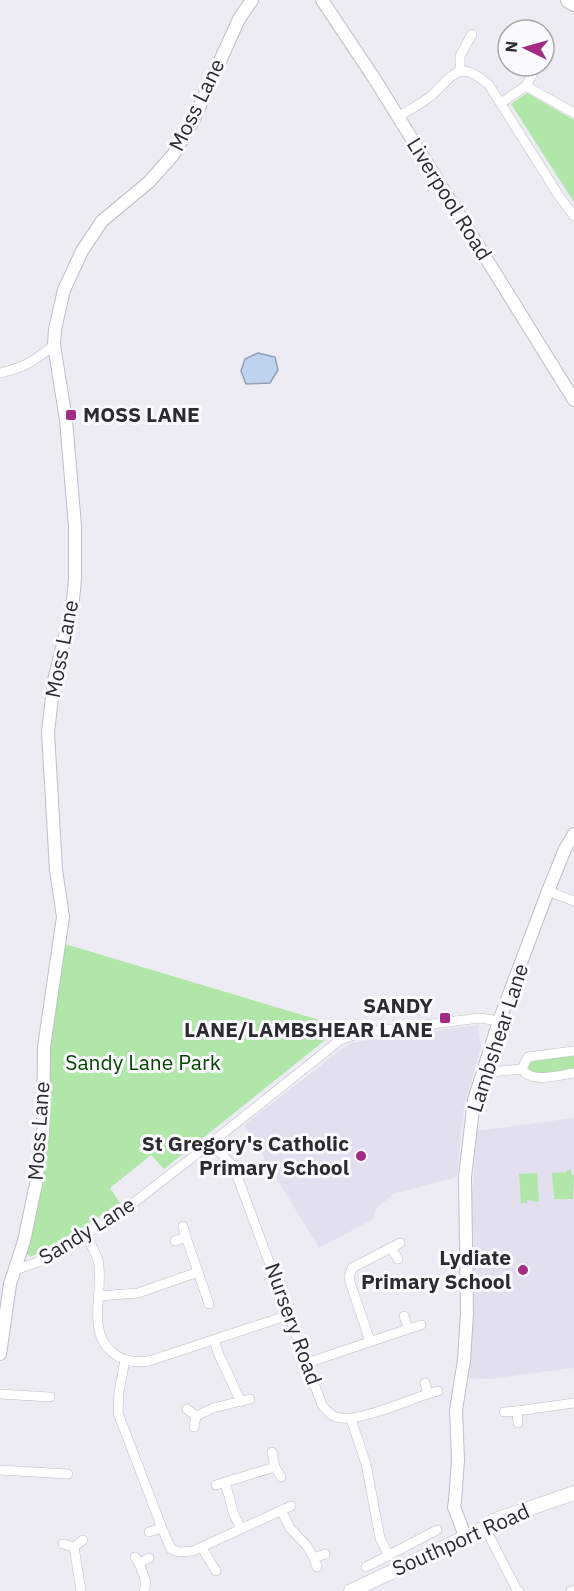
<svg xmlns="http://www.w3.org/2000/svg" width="574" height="1591" font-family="'IBM Plex Sans',sans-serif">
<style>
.built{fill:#e2dfef}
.green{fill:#b0e7a8}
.water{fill:#bfd3f1;stroke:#93a1b7;stroke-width:1.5}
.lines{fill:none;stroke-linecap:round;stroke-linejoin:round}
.street-casing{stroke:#bfbec6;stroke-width:10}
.secondary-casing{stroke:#bfbec6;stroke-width:14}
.primary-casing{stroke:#bfbec6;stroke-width:15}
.highway-casing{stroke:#bfbec6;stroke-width:18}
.street{stroke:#fff;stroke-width:9}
.secondary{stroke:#fff;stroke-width:12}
.primary{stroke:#fff;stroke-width:14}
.highway{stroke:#fff;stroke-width:16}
.poi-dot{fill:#a22b83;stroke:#fbfaff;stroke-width:2}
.labels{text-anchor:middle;stroke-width:6;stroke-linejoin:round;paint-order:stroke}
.street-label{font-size:21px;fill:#2c2c2f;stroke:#fbfaff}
.poi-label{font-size:21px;font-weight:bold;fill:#2c2c2f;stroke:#fbfaff;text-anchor:end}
.park-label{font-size:21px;fill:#054700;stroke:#fbfaff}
</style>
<rect width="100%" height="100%" fill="#edecf4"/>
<g class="built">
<path d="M478 1025 481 1046 463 1112 457 1177 393 1194 376 1209 372 1220 319 1248 244 1125 350 1043Z"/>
<path d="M574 1118V1368L489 1379 468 1378 473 1324 472 1245 474 1244 471 1210 477 1131Z"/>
</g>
<g class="green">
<path d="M527 93 574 120V202L511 104Z"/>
<path d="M65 944 346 1028 334 1033 164 1169 151 1155 110 1188 120 1203 90 1223 31 1257 26 1253 41 1193 49 1131 50 1042Z"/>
<path d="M574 1053V1071L544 1074 528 1072 526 1065 530 1060Z"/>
<path d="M567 1170H571V1175H574L573 1199H554L552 1173 567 1172Z"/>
<path d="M537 1173 539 1202 527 1200V1203H521L519 1174Z"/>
</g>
<path class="water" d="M258 353 275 357 278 370 270 383 246 384 241 371 245 359Z"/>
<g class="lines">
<defs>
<g id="street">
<path d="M460 71V56L472 34"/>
<path d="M526 86 574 113"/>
<path d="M501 103 526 86 537 66"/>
<path d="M398 117C409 110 421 104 431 96 453 77 458 57 489 85L559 196 574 216"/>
<path d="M0 373C26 367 34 361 54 345"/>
<path d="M548 891 574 901"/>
<path d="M522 1069 528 1057 574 1051"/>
<path d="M522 1069C531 1084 559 1075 574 1073"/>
<path d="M483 1070 490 1072 522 1069"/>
<path d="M211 1143 231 1164 236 1173 322 1405C326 1410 330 1415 336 1417 355 1424 408 1400 428 1394"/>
<path d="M85 1234C90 1243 95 1251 98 1260 105 1290 85 1331 113 1353 124 1362 136 1363 149 1361L289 1315"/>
<path d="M186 1237 209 1304"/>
<path d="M175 1241 186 1237 183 1226"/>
<path d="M391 1248 398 1259"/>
<path d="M15 1270 38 1262 115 1217 211 1143 340 1040 360 1033 480 1018 499 1021"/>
<path d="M99 1296 138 1293 198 1272"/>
<path d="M404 1316 408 1329 421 1325"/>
<path d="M214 1340 219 1355 241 1402"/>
<path d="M370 1341 350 1282 349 1277 352 1268 400 1243"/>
<path d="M125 1360 119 1392 118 1413 162 1528"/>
<path d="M307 1363 408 1329"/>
<path d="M425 1383 428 1394 438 1391"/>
<path d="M0 1394 50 1397"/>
<path d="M187 1409 196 1416 194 1427"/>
<path d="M517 1411 574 1403"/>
<path d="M504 1412 517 1411 518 1423"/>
<path d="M196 1416 213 1408 250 1399"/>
<path d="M351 1419 366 1464 380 1538 389 1556"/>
<path d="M272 1452 275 1467 281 1477"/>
<path d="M0 1470 68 1474"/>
<path d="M225 1482 234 1515 241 1528"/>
<path d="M216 1485 275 1467"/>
<path d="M281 1510 290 1528 306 1545 314 1558"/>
<path d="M485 1528 517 1590 519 1591"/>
<path d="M149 1532 162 1528 171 1549 179 1552 193 1551 291 1506"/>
<path d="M63 1544 74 1547 83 1540"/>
<path d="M74 1547 81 1591"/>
<path d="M202 1548 216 1571"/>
<path d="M135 1557 139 1563 149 1558"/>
<path d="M139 1563 146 1582 144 1591"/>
<path d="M317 1567 314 1558 325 1554"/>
<path d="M366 1567 437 1530"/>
<path d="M571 1591 574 1590"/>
</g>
<g id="secondary">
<path d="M322 0 374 78 574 400"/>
<path d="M0 1354 10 1284 24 1241 36 1184 43 1132 44 1047 63 917 56 870 48 732 54 680 72 609 75 580V526L66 420 54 345 55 329 64 290 82 251 102 221 149 182 173 155 192 123 239 19 252 0"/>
<path d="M465 1536 454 1507 455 1501 458 1460 456 1410 464 1360 467 1314 465 1177 474 1100 499 1021 548 891 565 849 574 834"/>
</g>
<path id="primary" d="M351 1591 485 1528 495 1520 574 1493"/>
<path id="highway" d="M569 0 574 3"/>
</defs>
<use href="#street" class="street-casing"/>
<use href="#secondary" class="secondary-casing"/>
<use href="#primary" class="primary-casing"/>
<use href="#highway" class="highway-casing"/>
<use href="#street" class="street"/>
<use href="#secondary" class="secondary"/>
<use href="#primary" class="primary"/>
<use href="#highway" class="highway"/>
</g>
<g class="poi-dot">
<rect x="65" y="409" width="12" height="12" rx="3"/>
<rect x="439" y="1012" width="12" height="12" rx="3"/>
<circle cx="361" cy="1156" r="6"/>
<circle cx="523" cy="1270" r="6"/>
</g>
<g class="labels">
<g class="street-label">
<text transform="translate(197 105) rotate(-64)" y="7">Moss Lane</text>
<text transform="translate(449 199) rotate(58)" y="7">Liverpool Road</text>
<text transform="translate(62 649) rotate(-79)" y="7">Moss Lane</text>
<text transform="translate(498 1038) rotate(-72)" y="7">Lambshear Lane</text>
<text transform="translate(39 1131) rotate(-86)" y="7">Moss Lane</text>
<text transform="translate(87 1231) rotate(-32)" y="7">Sandy Lane</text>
<text transform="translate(293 1324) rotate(70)" y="7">Nursery Road</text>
<text transform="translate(461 1540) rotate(-24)" y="7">Southport Road</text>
</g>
<g class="poi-label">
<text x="83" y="422" text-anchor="start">MOSS LANE</text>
<text x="433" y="1013">SANDY<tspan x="433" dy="24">LANE/LAMBSHEAR LANE</tspan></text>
<text x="349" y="1151">St Gregory's Catholic<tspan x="349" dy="24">Primary School</tspan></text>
<text x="511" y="1265">Lydiate<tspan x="511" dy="24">Primary School</tspan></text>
</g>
<g class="park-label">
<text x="143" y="1070">Sandy Lane Park</text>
</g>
</g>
<g transform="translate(526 48) rotate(275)"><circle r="28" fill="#fbfaff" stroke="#a8a8ac" stroke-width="1.5"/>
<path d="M0-4.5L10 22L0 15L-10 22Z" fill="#a22b83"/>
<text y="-9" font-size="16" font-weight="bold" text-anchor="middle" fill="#2c2c2f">N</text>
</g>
</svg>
